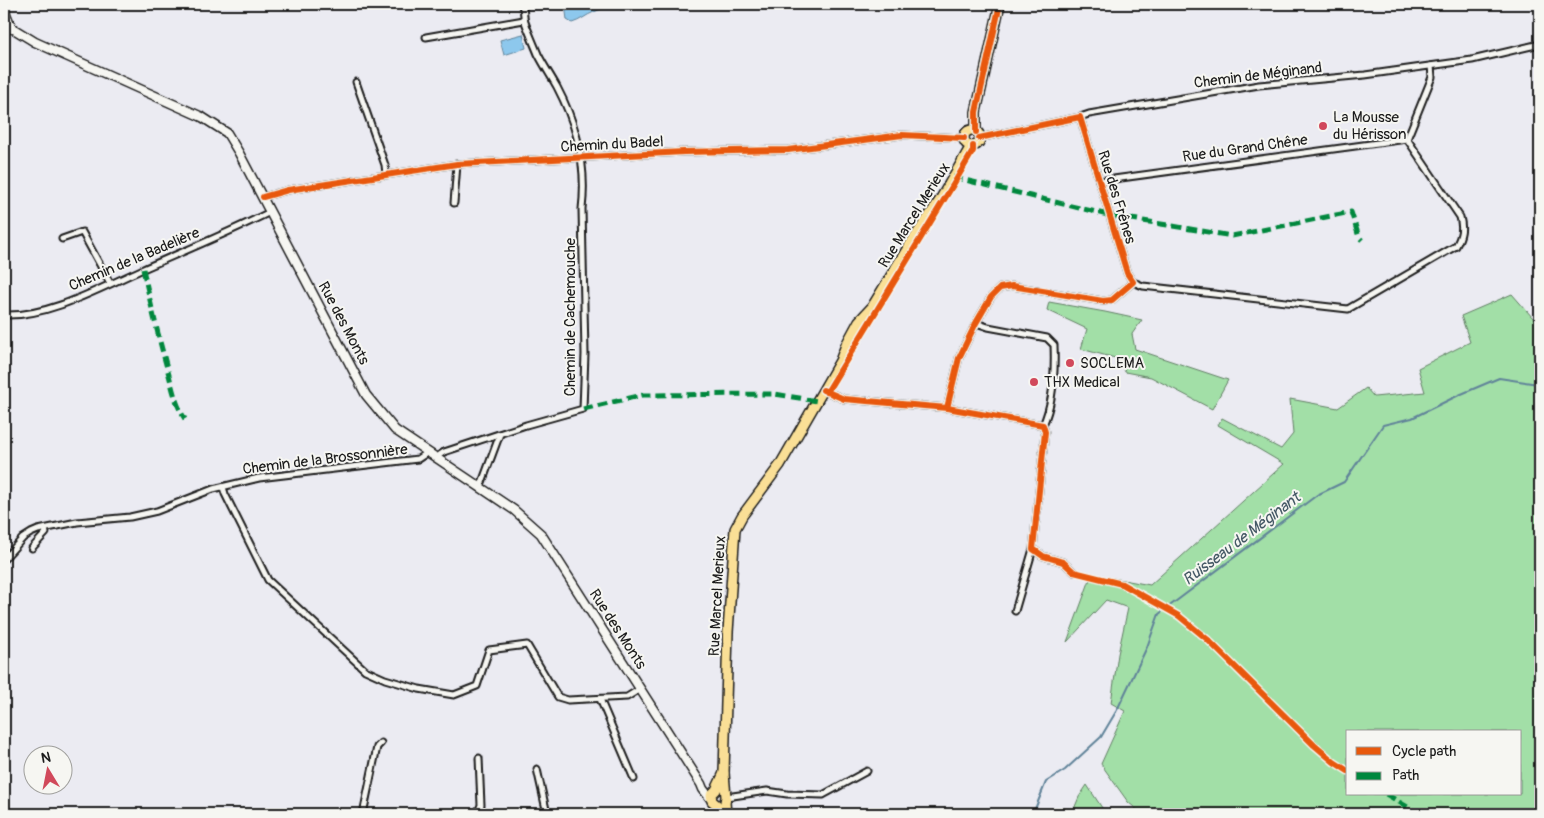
<svg xmlns="http://www.w3.org/2000/svg" width="1544" height="818" font-family="Pangolin,sans-serif">
<style>
.green{fill:#a2dfa7;stroke:#5f7e62;fill-rule:evenodd}
.water{fill:#8dc8ed;stroke:#608399}
.lines{fill:none;stroke-linecap:round;stroke-linejoin:round}
.stream{stroke:#608399;stroke-width:2}
.street-casing{stroke:#1c1c1c;stroke-width:9}
.secondary-casing{stroke:#1c1c1c;stroke-width:11}
.primary-casing{stroke:#1c1c1c;stroke-width:12}
.street{stroke:#f6f6f2;stroke-width:5}
.secondary{stroke:#f6f6f2;stroke-width:8}
.primary{stroke:#fadf96;stroke-width:9}
.quiet{stroke:#00873e;stroke-width:5;stroke-dasharray:10 5;stroke-linecap:butt}
.cycleway-casing{stroke:#f6f6f2;stroke-width:9}
.cycleway{stroke:#e8590c;stroke-width:6}
.poi-dot{fill:#d1495b;stroke:#f6f6f2;stroke-width:2}
.labels{text-anchor:middle;stroke-width:4;stroke-linejoin:round;paint-order:stroke}
.street-label{font-size:15px;fill:#1c1c1c;stroke:#f6f6f2}
.poi-label{font-size:15px;fill:#1c1c1c;stroke:#f6f6f2;text-anchor:start}
.water-label{font-size:16px;font-style:italic;fill:#445865;stroke:#f6f6f2}
</style>
<rect width="100%" height="100%" fill="#ebebf2"/>
<filter id="ink" filterUnits="userSpaceOnUse"><feTurbulence type="fractalNoise" baseFrequency=".02" numOctaves="2"/><feDisplacementMap in="SourceGraphic" scale="10" xChannelSelector="R" yChannelSelector="G"/><feConvolveMatrix kernelMatrix="1 2 1 2 8 2 1 2 1" color-interpolation-filters="sRGB"/></filter>
<g filter="url(#ink)">
<g class="green">
<path d="M1512 294 1540 326V814H1142L1128 802 1101 764 1125 711 1111 703 1118 654 1128 608 1106 600 1067 642 1092 574 1150 585 1284 464 1218 425 1222 418 1281 449 1293 434 1290 399 1338 408 1366 388 1374 397 1425 392 1418 368 1470 342 1461 316ZM1348 732H1520V794H1348Z"/>
<path d="M1049 302 1105 312 1142 320 1132 334 1135 349 1228 380 1212 409 1151 377 1125 372 1119 359 1081 349 1087 329 1047 310Z"/>
<path d="M1087 785 1106 814H1072L1079 797Z"/>
</g>
<g class="water">
<path d="M565 4H631C619 6 605 6 594 12 586 15 580 21 572 23L567 20Z"/>
<path d="M523 34 526 48 504 55 500 40Z"/>
</g>
<g class="lines">
<path class="stream" d="M1033 814 1046 782 1065 770 1101 737 1117 710 1147 647 1159 614 1317 495 1344 482 1383 425 1412 418 1459 395 1499 378 1538 384 1540 383"/>
<defs>
<g id="street">
<path d="M426 37 524 20"/>
<path d="M356 82 385 165 386 174"/>
<path d="M1080 117 1127 273 1133 282 1143 286 1348 309 1456 246C1462 235 1463 228 1460 217L1407 139"/>
<path d="M979 138 1080 117 1089 114 1259 85 1365 75 1472 60 1540 44"/>
<path d="M1407 139 1432 77 1431 66"/>
<path d="M1099 181 1407 139"/>
<path d="M263 197 288 190 457 164 684 152 788 150 902 135 964 138"/>
<path d="M454 203 457 164"/>
<path d="M62 239 82 232 110 283"/>
<path d="M4 315C49 317 100 288 141 270 184 251 228 233 270 212"/>
<path d="M976 323 988 327 1047 338 1054 345C1055 371 1054 401 1043 425"/>
<path d="M823 390 844 399 947 408 1043 425"/>
<path d="M947 408 959 358 976 323 991 297 1000 288 1012 286 1103 301 1112 300 1133 282"/>
<path d="M435 458 444 452 526 425 583 409 585 354 582 209C587 167 577 125 557 87 551 76 544 66 538 54 534 44 529 33 525 22 523 16 525 10 521 4"/>
<path d="M223 487 225 494 268 580 365 670 385 679 419 689 454 695 477 686 489 650 527 645 558 697 568 700 627 697 640 689"/>
<path d="M480 488 500 434"/>
<path d="M32 548 46 533 45 529"/>
<path d="M1033 549 1043 556 1063 562 1074 572"/>
<path d="M4 559 23 538 31 533 38 530 77 522 130 517 157 511 213 489 259 478 418 459 427 453"/>
<path d="M1015 611 1033 549 1045 432 1043 425"/>
<path d="M600 699 634 779"/>
<path d="M537 769 547 814"/>
<path d="M726 797 767 791 787 794 823 795 867 771"/>
<path d="M363 814 377 747 381 743"/>
<path d="M477 814 481 805 479 758"/>
</g>
<g id="secondary">
<path d="M4 9 12 29"/>
<path d="M4 23 35 42 202 117 227 133 239 153 366 395 395 430 514 510 541 534 701 784 703 789 710 798"/>
</g>
<g id="primary">
<circle cx="972" cy="138" r="8"/>
<path d="M976 132V112L1000 4"/>
<path d="M844 357C855 344 864 328 870 312"/>
<path d="M717 805 712 801 711 795 716 790 724 773"/>
<path d="M726 814 725 802 726 797 724 773 728 632 735 529 742 516 780 465 840 361 846 345 859 321 872 307 912 241 940 200 971 146"/>
</g>
</defs>
<use href="#street" class="street-casing"/>
<use href="#secondary" class="secondary-casing"/>
<use href="#primary" class="primary-casing"/>
<use href="#street" class="street"/>
<use href="#secondary" class="secondary"/>
<use href="#primary" class="primary"/>
<g class="quiet">
<path d="M953 177 1108 215 1232 236 1351 212 1359 237 1362 240"/>
<path d="M143 269C151 305 159 340 169 375 173 390 176 405 185 419"/>
<path d="M583 409 643 395 775 394 817 401"/>
<path d="M1386 794 1419 814"/>
</g>
<defs>
<g id="cycleway">
<path d="M976 132V112L1000 4"/>
<path d="M263 197 288 190 457 164 684 152 788 150 902 135 964 138"/>
<path d="M823 390 844 399 947 408 1043 425 1045 432 1033 549 1043 556 1063 562 1074 572 1122 584 1179 616 1207 639 1314 745 1334 762 1348 771"/>
<path d="M827 392 953 185 973 151V146"/>
<path d="M947 408 959 358 976 323 991 297 1000 288 1012 286 1103 301 1112 300 1133 282 1127 273 1080 117 979 138"/>
</g>
</defs>
<use href="#cycleway" class="cycleway-casing"/>
<use href="#cycleway" class="cycleway"/>
</g>
</g>
<g class="poi-dot">
<circle cx="1323" cy="126" r="5"/>
<circle cx="1070" cy="363" r="5"/>
<circle cx="1034" cy="382" r="5"/>
</g>
<g class="labels">
<g class="street-label">
<text transform="translate(1258 75) rotate(-7)" y="5">Chemin de Méginand</text>
<text transform="translate(612 144) rotate(-3)" y="5">Chemin du Badel</text>
<text transform="translate(1245 148) rotate(-8)" y="5">Rue du Grand Chêne</text>
<text transform="translate(1117 197) rotate(73)" y="5">Rue des Frênes</text>
<text transform="translate(914 215) rotate(-58)" y="5">Rue Marcel Merieux</text>
<text transform="translate(134 259) rotate(-23)" y="5">Chemin de la Badelière</text>
<text transform="translate(570 317) rotate(-90)" y="5">Chemin de Cachemouche</text>
<text transform="translate(344 323) rotate(62)" y="5">Rue des Monts</text>
<text transform="translate(325 459) rotate(-7)" y="5">Chemin de la Brossonnière</text>
<text transform="translate(717 596) rotate(-87)" y="5">Rue Marcel Merieux</text>
<text transform="translate(618 629) rotate(57)" y="5">Rue des Monts</text>
</g>
<g class="poi-label">
<text x="1333" y="122">La Mousse<tspan x="1333" dy="17">du Hérisson</tspan></text>
<text x="1080" y="368">SOCLEMA</text>
<text x="1044" y="387">THX Medical</text>
</g>
<g class="water-label">
<text transform="translate(1241 538) rotate(-37)" y="6">Ruisseau de Méginant</text>
</g>
</g>
<rect width="1544" height="818" fill="none" stroke="#f6f6f2" stroke-width="20"/>
<rect x="10" y="10" width="1524" height="798" fill="none" stroke="#1c1c1c" stroke-width="2" filter="url(#ink)"/>
<rect x="1346" y="730" width="175" height="65" fill="#f6f6f2" stroke="#9f9f9c"/>
<rect x="1356" y="747" width="25" height="8" fill="#e8590c" stroke="#9f9f9c"/>
<text x="1392" y="756" font-size="15" fill="#1c1c1c">Cycle path</text>
<rect x="1356" y="772" width="25" height="8" fill="#00873e" stroke="#9f9f9c"/>
<text x="1392" y="780" font-size="15" fill="#1c1c1c">Path</text>
<g transform="translate(48 770) rotate(350)"><circle r="24" fill="#f6f6f2" stroke="#9f9f9c"/>
<path d="M0-4L9 19L0 12L-9 19Z" fill="#d1495b"/>
<text y="-8" font-size="14" font-weight="bold" text-anchor="middle" fill="#1c1c1c">N</text>
</g>
</svg>
